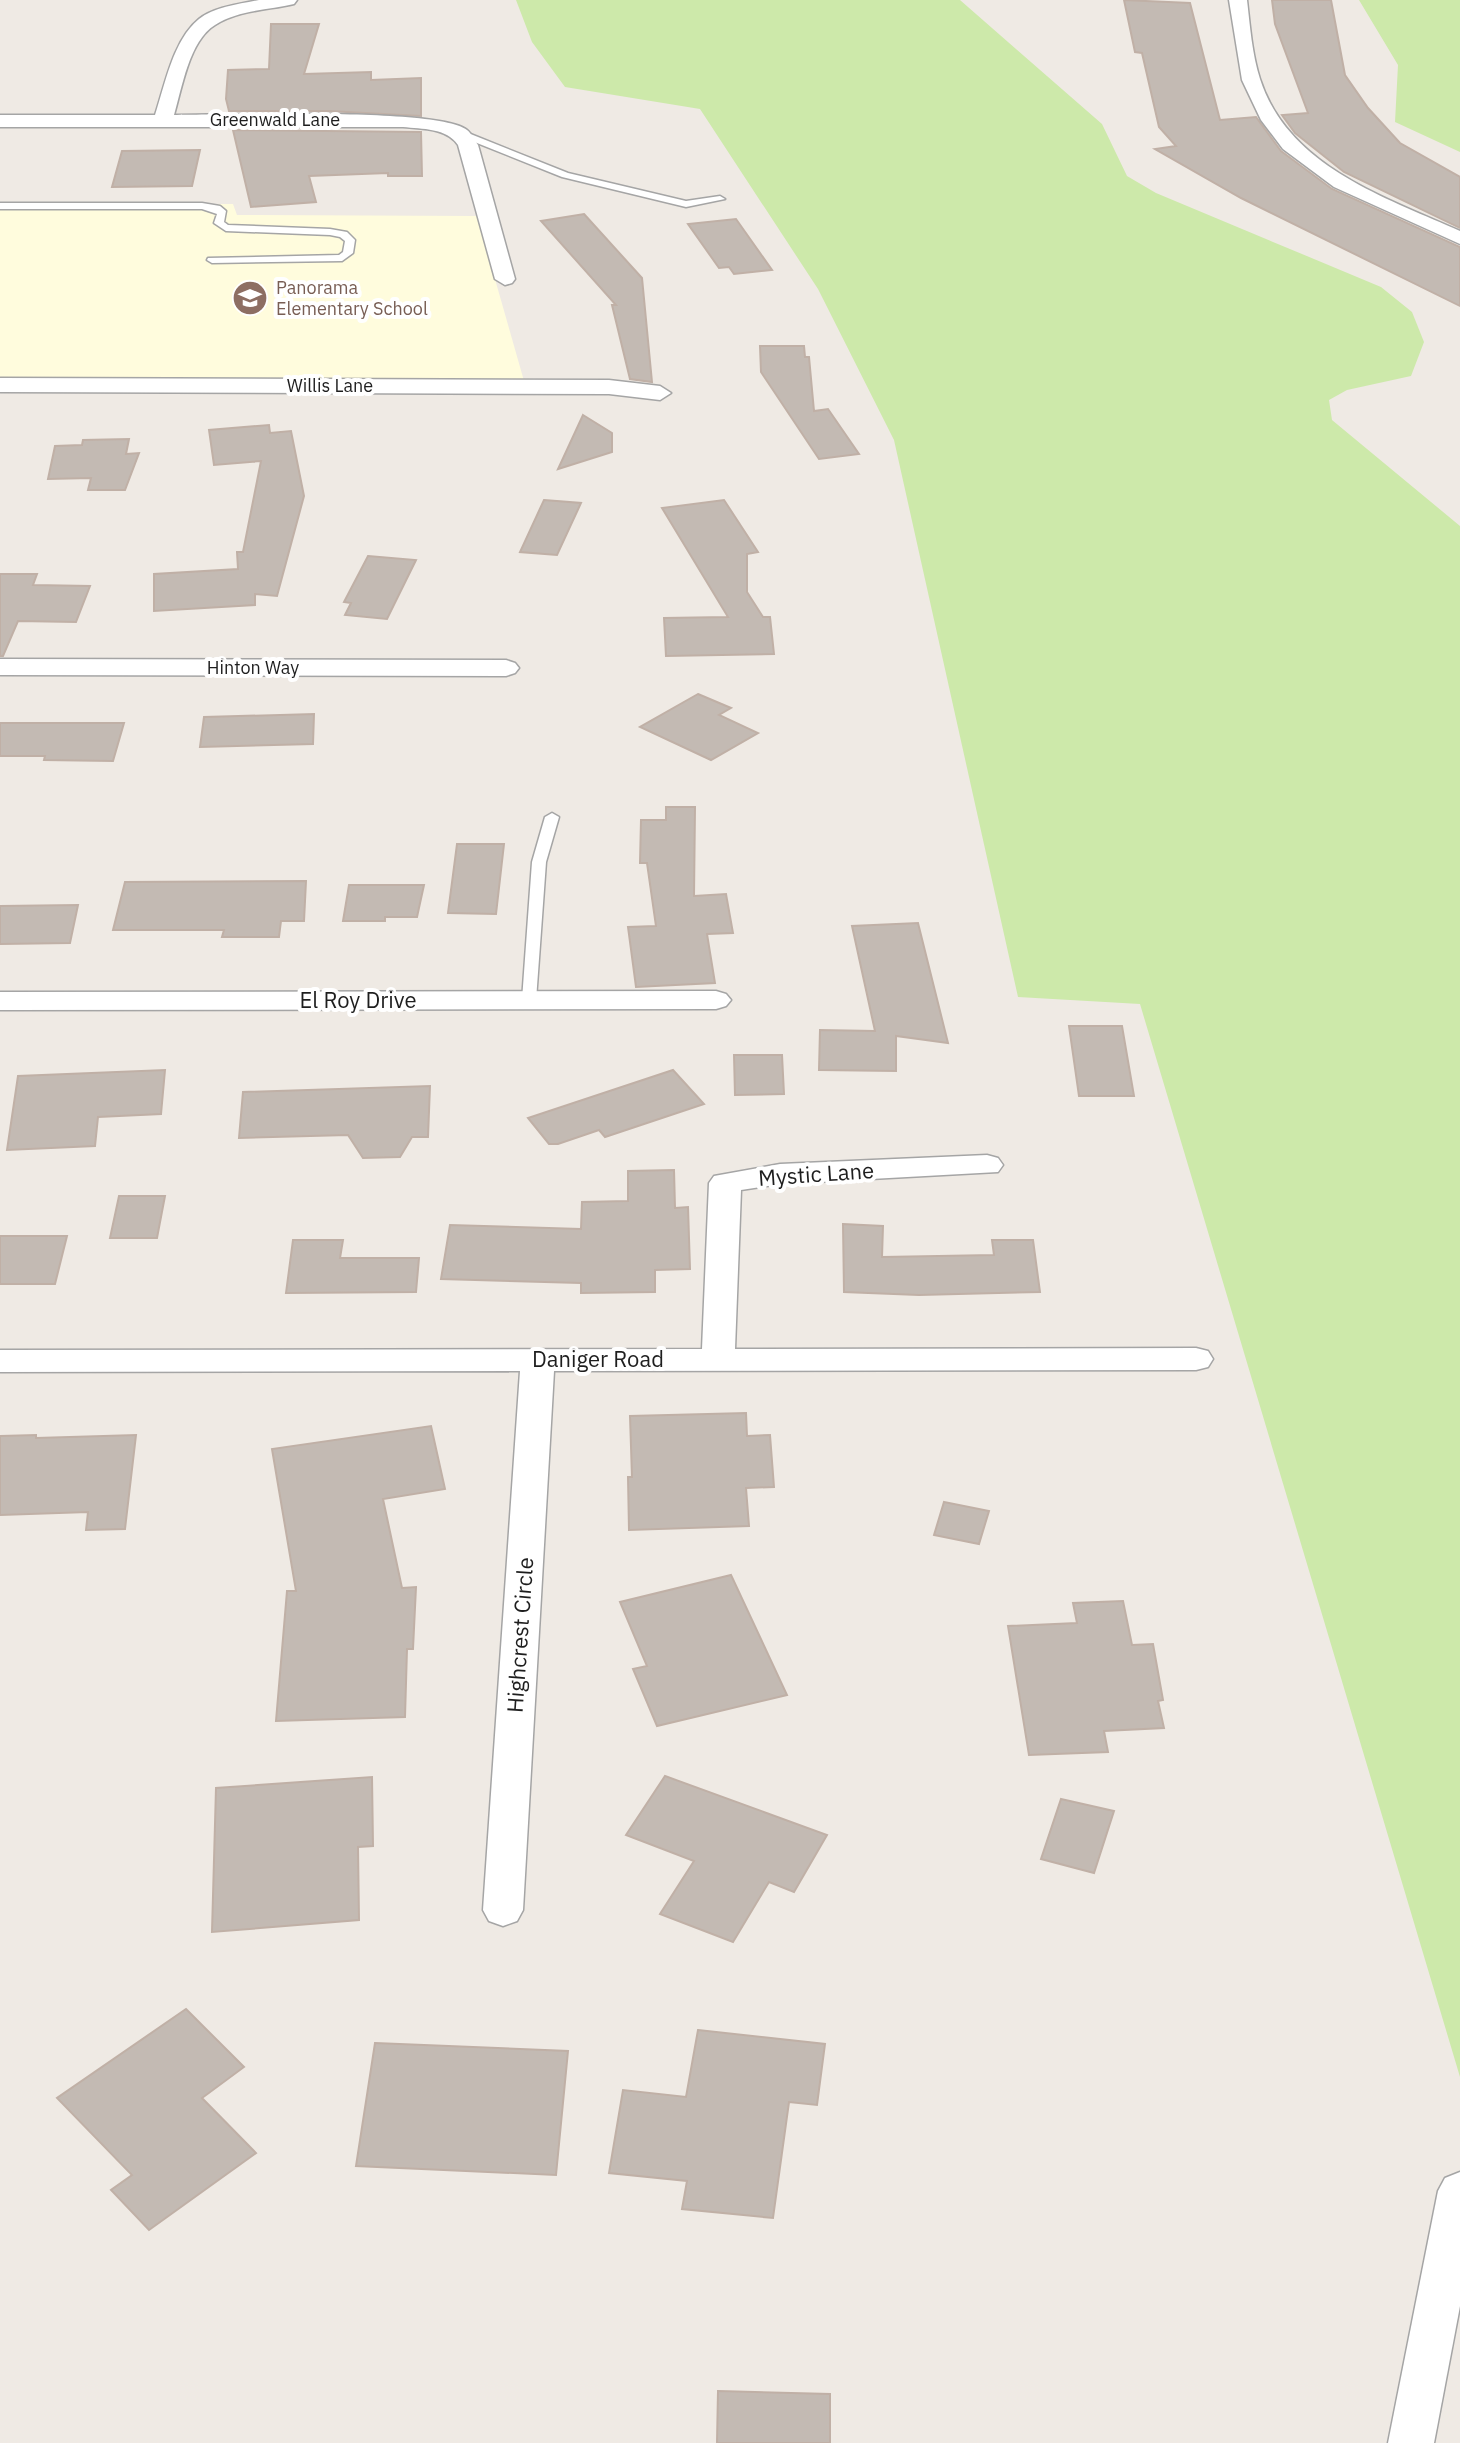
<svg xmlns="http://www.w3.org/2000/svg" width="1460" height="2443" font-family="'IBM Plex Sans',sans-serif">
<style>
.education{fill:#fffcdd}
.grass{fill:#cde9aa}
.building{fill:#c3bab3;stroke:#c0b0a6;stroke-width:2}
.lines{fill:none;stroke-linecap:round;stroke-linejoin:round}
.service-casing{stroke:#a5a5a5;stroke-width:3}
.minor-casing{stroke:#a5a5a5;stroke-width:3}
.service{fill:#fff;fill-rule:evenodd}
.minor{fill:#fff;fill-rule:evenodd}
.labels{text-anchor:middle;stroke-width:8;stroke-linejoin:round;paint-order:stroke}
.far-street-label{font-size:18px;fill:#1e1e1e;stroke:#fff}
.far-education-label{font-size:18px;fill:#785e54;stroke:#fff;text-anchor:start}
.street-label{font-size:22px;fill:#1e1e1e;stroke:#fff}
</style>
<rect width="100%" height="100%" fill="#efeae4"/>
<path class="education" d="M0 204H233L237 215 477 216 524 381H0Z"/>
<g class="grass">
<path d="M516 0H960L1102 124 1127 176 1156 193 1381 287 1412 312 1424 342 1411 376 1347 390 1329 400 1332 420 1460 526V2077L1140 1004 1018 997 894 440 818 289 700 109 565 87 532 42Z"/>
<path d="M1359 0H1460V152L1395 122 1398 65Z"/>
</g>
<g class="building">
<path d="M1124 0 1190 3 1220 120 1256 117 1281 151 1332 189 1460 247V306L1241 198 1155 149 1176 146 1159 127 1142 53 1135 52Z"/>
<path d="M1272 0H1331L1345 75 1368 108 1400 143 1460 177V228L1344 172 1295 133 1282 115 1308 113 1275 24Z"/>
<path d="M271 24H319L304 74 371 72V80L421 78V116L328 111H229L226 99 228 70 269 69Z"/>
<path d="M233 130 421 132 422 176H388V173L309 176 316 202 251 207Z"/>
<path d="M200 150 192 186 112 187 122 151Z"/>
<path d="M584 214 642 278 652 382 630 379 612 305H616L541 221Z"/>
<path d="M736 219 772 270 734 274 729 267 719 268 688 224Z"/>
<path d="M760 346H804L805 357H809L814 411 828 409 859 454 819 459 761 372Z"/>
<path d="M583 415 612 433V452L558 469Z"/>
<path d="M269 425 270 433 291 431 304 496 277 596 255 594V605L154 611V574L238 569 237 552H243L261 461 214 465 209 430Z"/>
<path d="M129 439 126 454 139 453 125 490H88L91 478 48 479 55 446 82 445 83 440Z"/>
<path d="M544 500 581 503 557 555 520 552Z"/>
<path d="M724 500 758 552 747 554V592L763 617H770L774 654 666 656 664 618 728 617 662 508Z"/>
<path d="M368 556 416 560 387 619 345 615 351 603 344 602Z"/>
<path d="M0 574H37L33 585 90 586 76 622 18 621 3 656H0Z"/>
<path d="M698 694 731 708 719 715 758 733 711 760 640 727Z"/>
<path d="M314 714 313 744 200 747 204 717Z"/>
<path d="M0 723H124L113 761 44 760 45 756H0Z"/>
<path d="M666 807H695L694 896 726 894 733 933 707 934 715 983 636 987 628 927 656 926 647 863H640L641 820H666Z"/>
<path d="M457 844H504L496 914 448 913Z"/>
<path d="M306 881 304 921H281L279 937H222L224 930H113L125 882Z"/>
<path d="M349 885H424L417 917H385V921H343Z"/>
<path d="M78 905 70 943 0 944V906Z"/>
<path d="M918 923 948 1043 896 1036V1071L819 1070 820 1030 875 1031 852 926Z"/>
<path d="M1069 1026H1122L1134 1096H1079Z"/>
<path d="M734 1055H782L784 1094 735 1095Z"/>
<path d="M165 1070 161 1114 98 1117 95 1146 7 1150 18 1076Z"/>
<path d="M673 1070 704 1104 605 1137 599 1130 558 1144H549L528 1118Z"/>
<path d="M430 1086 428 1137H412L400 1157 363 1158 348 1135 239 1138 243 1092Z"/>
<path d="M674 1170 675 1208 688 1207 690 1269 655 1270V1292L581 1293V1283L441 1279 450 1225 581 1229 582 1202 628 1201V1171Z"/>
<path d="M119 1196H165L157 1238H110Z"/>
<path d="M843 1224 883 1226 882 1257 994 1255 992 1240H1033L1040 1292 919 1295 844 1292Z"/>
<path d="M0 1236H67L55 1284H0Z"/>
<path d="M293 1240H343L340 1258H419L416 1292 286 1293Z"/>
<path d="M746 1413 747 1436 770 1435 774 1487 746 1488 749 1526 629 1530 628 1477H632L630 1416Z"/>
<path d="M431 1426 445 1489 383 1499 402 1588 416 1587 413 1649H407L405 1717 276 1721 287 1591H296L272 1449Z"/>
<path d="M36 1435V1438L136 1435 125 1529 86 1530 88 1512 0 1515V1436Z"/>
<path d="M944 1502 989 1511 979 1544 934 1535Z"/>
<path d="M731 1575 787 1695 657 1726 633 1669 647 1666 620 1602Z"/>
<path d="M1123 1601 1132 1645 1153 1644 1163 1700 1158 1701 1164 1728 1104 1731 1108 1752 1029 1755 1008 1626 1077 1623 1073 1603Z"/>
<path d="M665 1776 827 1835 794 1892 769 1882 733 1942 660 1914 694 1861 626 1835Z"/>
<path d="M372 1777 373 1846 358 1847 359 1920 212 1932 216 1788Z"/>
<path d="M1061 1799 1114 1811 1094 1873 1041 1859Z"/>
<path d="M186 2009 244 2067 202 2098 256 2153 149 2230 111 2190 132 2175 57 2098Z"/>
<path d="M698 2030 825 2044 817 2105 789 2102 773 2218 682 2209 687 2181 609 2173 623 2090 686 2097Z"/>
<path d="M375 2043 568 2051 556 2175 356 2166Z"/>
<path d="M718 2391 830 2394V2443H717Z"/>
</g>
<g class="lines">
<defs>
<g id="service">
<path d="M457 131H463L568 173 686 201 720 196 725 199 686 207 562 177 457 135Z"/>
<path d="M0 203H202L220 206 226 211 224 222 228 225 330 229 347 232 355 240 353 253 342 261 212 263 207 260 208 258 339 255 343 252 345 241 340 237 330 235 226 231 214 223 217 214 202 209H0Z"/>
<path d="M552 813 559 817 546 862 536 1000 529 1004 522 1000 532 862 545 817Z"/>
</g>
<g id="minor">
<path d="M259 0H297L294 4C269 10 238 10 215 25 189 41 182 88 174 115 221 115 440 107 467 130 471 133 475 141 478 145L515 279 512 283 505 285 495 279 458 145C447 128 422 129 403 127H0V115H155C165 85 173 40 199 19 214 7 240 4 259 0Z"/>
<path d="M1229 0H1247C1250 26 1252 54 1260 79 1288 166 1384 197 1460 231V244L1334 187 1283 149 1261 120 1242 80Z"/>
<path d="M0 378 609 380 660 386 671 393 660 400 609 394 0 392Z"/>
<path d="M0 659 506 660 515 663 519 668 515 673 506 676 0 675Z"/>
<path d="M716 991 726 994 731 1000 726 1006 716 1009 0 1010V992Z"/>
<path d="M987 1155 998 1158 1003 1165 998 1172 780 1184 741 1190 735 1349 1196 1348 1208 1351 1213 1359 1208 1367 1196 1370 554 1371 523 1910 517 1921 503 1926 489 1921 483 1910 520 1371 0 1372V1350L702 1349 709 1183 714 1176 780 1164Z"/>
<path d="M1460 2172V2306L1434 2443H1388L1438 2191 1445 2178Z"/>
</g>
</defs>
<use href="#service" class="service-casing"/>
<use href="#minor" class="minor-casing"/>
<use href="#service" class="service"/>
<use href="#minor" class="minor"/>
</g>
<defs>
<symbol id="school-disc" viewBox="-11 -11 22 22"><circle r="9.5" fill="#8d6e63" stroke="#fff"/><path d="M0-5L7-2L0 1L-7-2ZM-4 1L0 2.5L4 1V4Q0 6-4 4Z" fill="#fff"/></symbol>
</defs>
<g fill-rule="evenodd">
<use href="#school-disc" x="230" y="278" width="40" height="40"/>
</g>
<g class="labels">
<g class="far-street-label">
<text x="275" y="126">Greenwald Lane</text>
<text x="330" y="392">Willis Lane</text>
<text x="253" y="674">Hinton Way</text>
</g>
<g class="far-education-label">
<text x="276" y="294">Panorama<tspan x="276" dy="21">Elementary School</tspan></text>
</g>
<g class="street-label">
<text x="358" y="1008">El Roy Drive</text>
<text transform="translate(816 1174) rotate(-4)" y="8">Mystic Lane</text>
<text x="598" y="1367">Daniger Road</text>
<text transform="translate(520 1635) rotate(-86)" y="8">Highcrest Circle</text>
</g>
</g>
</svg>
